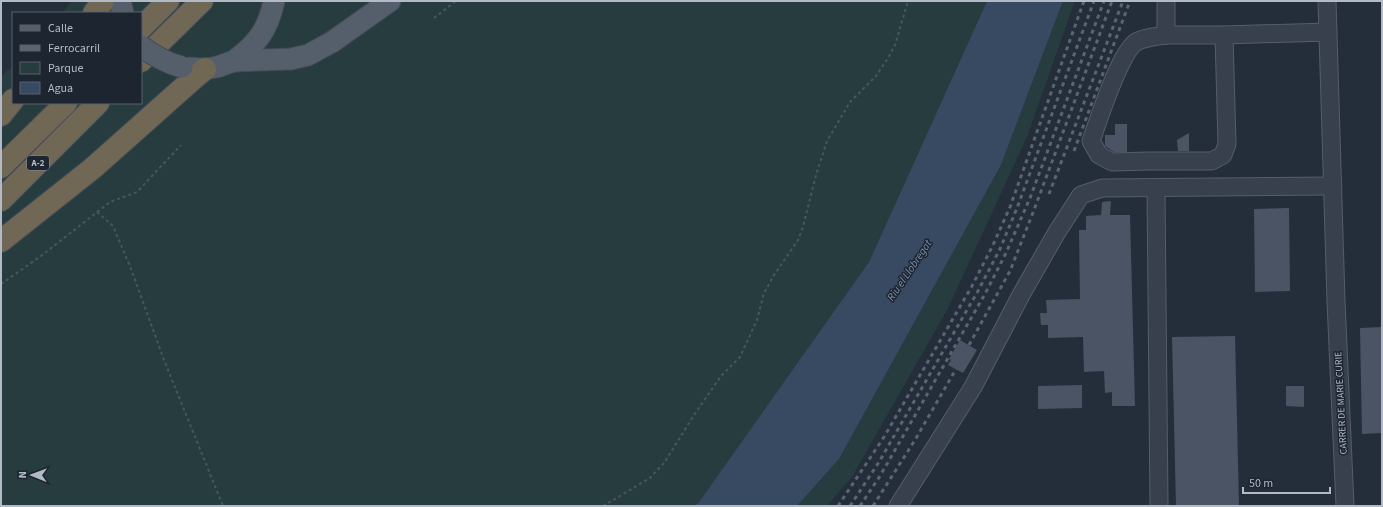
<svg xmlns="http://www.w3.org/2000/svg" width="1383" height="507" font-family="'Source Sans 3',sans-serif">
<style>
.green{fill:#273c3e}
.water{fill:#384962}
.building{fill:#4a5464}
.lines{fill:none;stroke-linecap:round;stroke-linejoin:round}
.minor-casing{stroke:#565d6a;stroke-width:19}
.major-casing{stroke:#414955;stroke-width:23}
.highway-casing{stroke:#434a57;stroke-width:24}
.path{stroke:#45595c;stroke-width:2;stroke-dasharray:3 3;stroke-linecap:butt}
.minor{stroke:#37404c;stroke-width:17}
.major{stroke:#555f6c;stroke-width:21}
.highway{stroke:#716755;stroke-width:22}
.rail{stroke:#5a6473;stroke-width:3;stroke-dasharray:4 4;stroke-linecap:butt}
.major-bridge-casing{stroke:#414955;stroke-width:23;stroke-linecap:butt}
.major-bridge{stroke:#555f6c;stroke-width:21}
.labels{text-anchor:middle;stroke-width:3;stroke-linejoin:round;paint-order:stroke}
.shield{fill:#1d2531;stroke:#868d9a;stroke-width:1}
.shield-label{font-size:9px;font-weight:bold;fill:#b3bac7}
.street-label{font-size:10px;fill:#b3bac7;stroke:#1d2531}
.water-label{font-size:11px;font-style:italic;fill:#7c90ae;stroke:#1d2531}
</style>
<rect width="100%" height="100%" fill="#242e3b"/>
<g class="green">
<path d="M71 1H987L869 262 699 502 694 506H1V76L13 66V103H141V13H62Z"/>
<path d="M1063 1H1075L1027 137 947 310 852 477 827 506H797L839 459 1001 165Z"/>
</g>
<path class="water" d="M987 1H1063L1001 165 839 459 797 506H694L699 502 869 262Z"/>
<g class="building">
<path d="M1115 124H1127V152H1114L1105 146V135H1115Z"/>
<path d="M1189 133V151H1178L1177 140Z"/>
<path d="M1111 201 1110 215H1130L1135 406H1112V392L1105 393 1104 371 1084 372 1083 337 1048 338V325H1041L1040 313H1047L1046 300 1080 299 1079 230H1086V216L1101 215 1102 202Z"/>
<path d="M1289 208 1290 291 1255 292 1254 209Z"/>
<path d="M1382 327V433L1362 434 1360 328Z"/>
<path d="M1235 336 1239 506H1176L1172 337Z"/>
<path d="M960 340 977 350 963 373 948 365 951 360 949 359Z"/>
<path d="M1082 385V408L1038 409V386Z"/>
<path d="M1286 386H1304V407L1286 406Z"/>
</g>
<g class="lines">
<defs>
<g id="minor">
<path d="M1166 1V35C1158 36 1143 38 1136 42 1119 54 1099 119 1091 141L1099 155 1112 162 1149 161H1212L1223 155 1227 144 1224 35"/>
<path d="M1327 1 1336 301 1345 506"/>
<path d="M1166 35H1224L1328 32"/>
<path d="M1156 189 1159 506"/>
<path d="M898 506 973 387 1022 293 1057 232 1081 195 1102 188 1333 186"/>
</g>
<g id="major">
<path d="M120 1 123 13"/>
<path d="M234 61C257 44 268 30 274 1"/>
<path d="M189 68 205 69 217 67 234 61 291 59 308 55 332 42 390 1"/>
</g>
<g id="highway">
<path d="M94 13 103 1"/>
<path d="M141 28 168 1"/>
<path d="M141 61 202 1"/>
<path d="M1 115 13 100"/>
<path d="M1 167 66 103"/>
<path d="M1 200 98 103"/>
<path d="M1 241 93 168 193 79 205 69"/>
</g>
</defs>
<use href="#minor" class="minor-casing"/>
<use href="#major" class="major-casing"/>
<use href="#highway" class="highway-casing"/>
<g class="path">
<path d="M434 18 456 1"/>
<path d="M97 212 113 226 131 269 164 360 223 506"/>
<path d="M1 284 41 256 110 202 137 192 181 145"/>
<path d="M603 506 650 478 664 463 694 415 721 376 740 357 757 320 764 293 774 275 798 240 803 227 816 175 827 141 850 102 876 76 888 58 895 45 908 1"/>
</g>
<use href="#minor" class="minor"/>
<use href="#major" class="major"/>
<use href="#highway" class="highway"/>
<g class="rail">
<path d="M1074 151 1130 1"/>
<path d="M1049 194 1123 1"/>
<path d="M969 345 1010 271 1034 210 1112 1"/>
<path d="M838 506 884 437 972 286 993 245 1010 207 1084 1"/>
<path d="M850 506 879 462 978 291 1000 249 1017 208 1094 1"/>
<path d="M860 506 880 476 985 294 1006 253 1030 198 1104 1"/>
<path d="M873 506 915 440 956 369"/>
</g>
<defs>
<path id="major-bridge" d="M141 46C154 56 166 63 182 67"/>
</defs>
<use href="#major-bridge" class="major-bridge-casing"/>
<use href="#major-bridge" class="major-bridge"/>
</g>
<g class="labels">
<rect class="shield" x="27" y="156" width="22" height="14" rx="3"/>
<g class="shield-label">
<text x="38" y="166">A-2</text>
</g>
<g class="street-label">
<text transform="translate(1340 403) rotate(-93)" y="4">CARRER DE MARIE CURIE</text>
</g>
<g class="water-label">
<text transform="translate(909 270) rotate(-56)" y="4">Riu el Llobregat</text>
</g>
</g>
<rect width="1383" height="507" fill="none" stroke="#b3bac7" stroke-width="4"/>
<rect x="12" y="12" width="130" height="92" fill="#1d2531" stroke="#59616d"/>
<rect x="20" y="25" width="20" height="6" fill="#555f6c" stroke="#59616d"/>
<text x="48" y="32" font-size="12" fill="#b3bac7">Calle</text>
<rect x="20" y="45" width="20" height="6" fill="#5a6473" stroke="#59616d"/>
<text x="48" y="52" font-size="12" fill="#b3bac7">Ferrocarril</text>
<rect x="20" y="62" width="20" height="12" fill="#273c3e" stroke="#59616d"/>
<text x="48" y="72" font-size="12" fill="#b3bac7">Parque</text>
<rect x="20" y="82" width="20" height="12" fill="#384962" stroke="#59616d"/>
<text x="48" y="92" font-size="12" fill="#b3bac7">Agua</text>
<g transform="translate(32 475) rotate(271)" stroke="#1d2531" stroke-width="3" paint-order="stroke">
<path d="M0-3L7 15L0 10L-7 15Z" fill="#b3bac7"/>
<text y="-6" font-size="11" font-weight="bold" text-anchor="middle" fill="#b3bac7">N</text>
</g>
<path d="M1243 487v6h87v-6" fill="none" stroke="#b3bac7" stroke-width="2"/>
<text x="1249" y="487" font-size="12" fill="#b3bac7" stroke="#1d2531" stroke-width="3" paint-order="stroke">50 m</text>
</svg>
